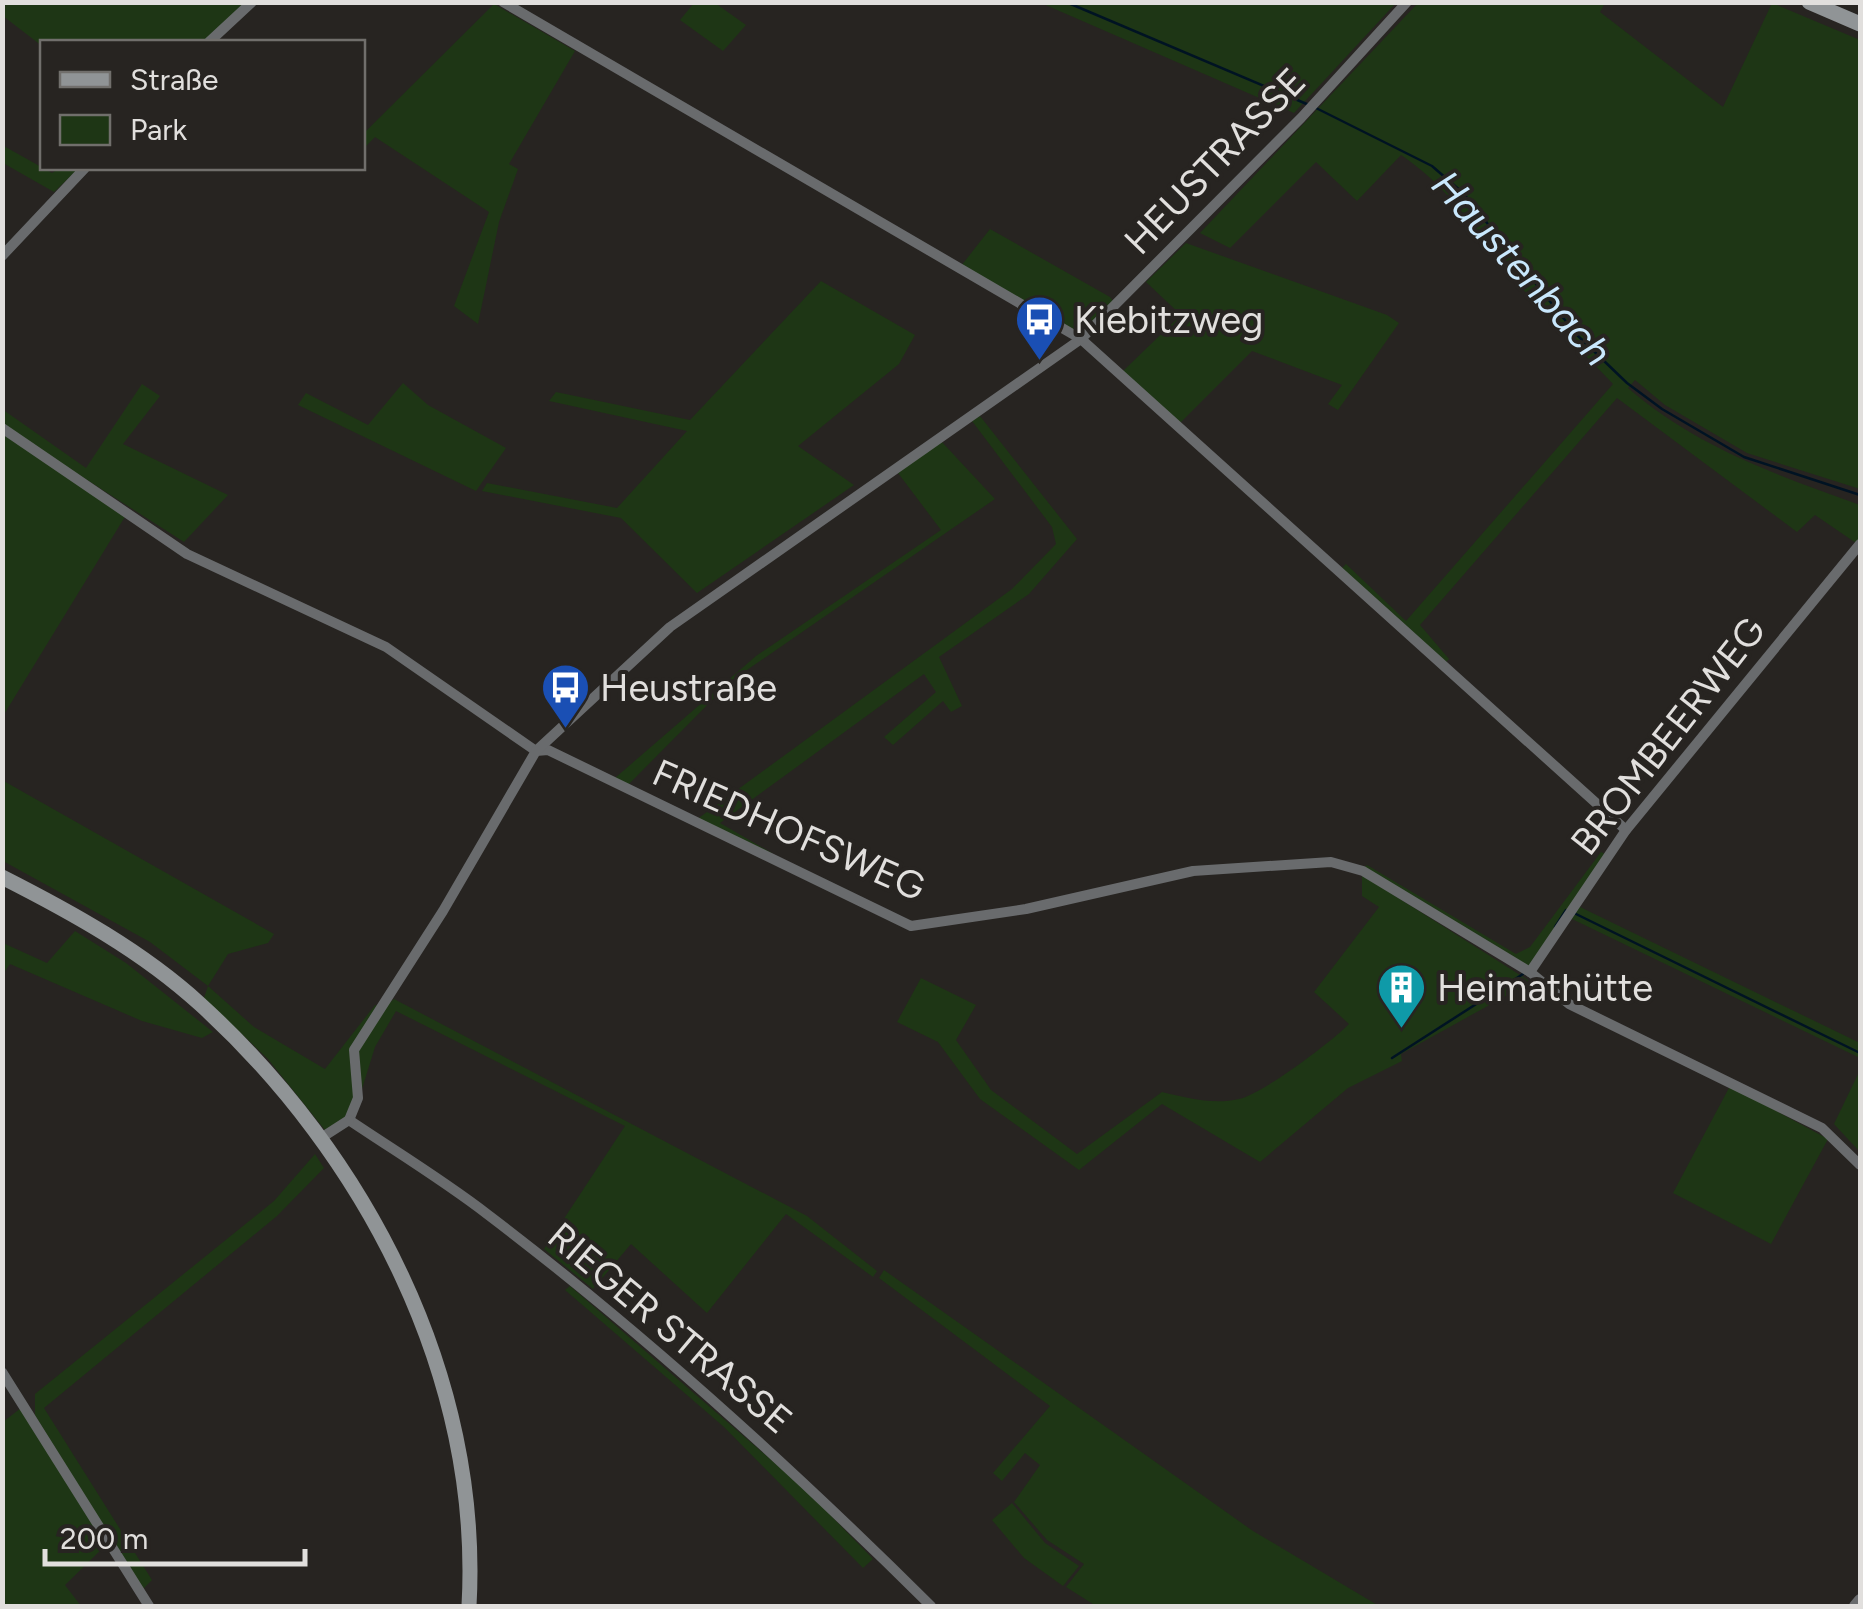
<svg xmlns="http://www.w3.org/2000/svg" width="1863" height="1609" font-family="Figtree,sans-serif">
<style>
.green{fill:#1e3615}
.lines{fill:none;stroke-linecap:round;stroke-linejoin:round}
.stream{stroke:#001323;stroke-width:2.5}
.minor{stroke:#696b6d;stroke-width:10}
.tertiary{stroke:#696b6d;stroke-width:12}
.secondary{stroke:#909496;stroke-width:15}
.labels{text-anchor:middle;stroke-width:8;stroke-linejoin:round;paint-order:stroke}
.street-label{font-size:38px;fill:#e1dfdd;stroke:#272421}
.poi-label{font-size:38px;fill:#e1dfdd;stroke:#272421;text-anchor:start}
.water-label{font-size:40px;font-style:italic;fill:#c9e8fd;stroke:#272421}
</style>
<rect width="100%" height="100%" fill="#272421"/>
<g class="green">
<path d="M2 3H246L204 42H42V46L3 16Z"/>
<path d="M694 3H715L746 25 723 51 680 20Z"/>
<path d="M1041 3H1396L1294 113Z"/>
<path d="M1418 3H1605L1600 12 1723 107 1772 3 1860 40V489L1747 453 1665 405 1635 380 1628 388C1696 447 1777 475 1860 505V537L1856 543 1815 515 1797 532 1617 398 1420 625 1449 659 1445 663 1341 569 1346 564 1406 621 1613 384C1583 352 1550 321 1521 287 1482 240 1453 190 1401 155L1357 201 1316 162 1230 248 1200 233Z"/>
<path d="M494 4 575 51 509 164 518 169 499 222 478 324 454 306 489 212 375 137 363 149 362 135Z"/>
<path d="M2 145 52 173 60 168H79L54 192 3 163Z"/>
<path d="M990 229 1110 297 1113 301 1085 329 1075 330 961 266Z"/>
<path d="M1186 243 1387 315 1399 323 1338 410 1328 404 1342 385 1252 351 1180 423 1123 371 1181 315 1146 282Z"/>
<path d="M821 281 915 335 899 364 798 446 854 485 697 593 621 518 482 491 487 483 617 508 687 431 549 401 556 392 690 420Z"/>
<path d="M403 383 428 405 506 448 476 491 298 405 306 393 368 425Z"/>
<path d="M142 384 160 396 123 444 228 495 184 542 3 426 2 409 86 468Z"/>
<path d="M980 416 1077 539 1029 594 939 657 962 706 951 712 943 701 893 745 884 737 936 692 924 674 720 823 772 853 769 857 696 820 1012 589 1056 544 1052 527 972 421Z"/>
<path d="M3 433 126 515 3 716Z"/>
<path d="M941 441 995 499 731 681 628 785 615 778 756 656 941 530 898 473Z"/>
<path d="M2 780 274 934 268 943 228 954 208 986 254 1027 325 1069 375 1005 385 1007 394 999 807 1216 877 1271 873 1277 786 1214 707 1313 631 1244 593 1289 544 1249 625 1126 396 1011 375 1047 353 1118H343L325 1130 268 1059 204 998 208 986 150 942 3 861Z"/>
<path d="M1601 852 1607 855 1530 970 1363 868 1367 865 1516 954 1530 947Z"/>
<path d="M1362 875 1531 982 1401 1054 1402 1061 1348 1088 1260 1162 1162 1104 1079 1170 980 1099 938 1042 897 1022 921 978 976 1005 956 1040 991 1090 1077 1154 1162 1092C1187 1098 1214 1105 1239 1099 1264 1093 1330 1043 1349 1024L1314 992 1379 907 1362 896Z"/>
<path d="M1578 906 1860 1043V1058L1572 919Z"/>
<path d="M75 931 126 963 213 1032 202 1038 142 1021 10 964 3 974V943L47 963Z"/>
<path d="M1860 1070V1152L1834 1124Z"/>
<path d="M1730 1086 1828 1139 1771 1244 1673 1193Z"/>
<path d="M315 1154 324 1168 277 1216 44 1408 152 1580 142 1590 35 1415V1394L274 1201Z"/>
<path d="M884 1270 1253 1531 1379 1606H1096L1066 1587 1084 1564 1047 1540 1014 1502 1040 1465 1025 1453 1002 1481 993 1473 1050 1406 879 1278Z"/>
<path d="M570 1286 806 1490 873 1559 863 1568 724 1427 565 1290Z"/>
<path d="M21 1408 106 1545 65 1585 81 1606H3V1422Z"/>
<path d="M1012 1503 1045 1543 1079 1566 1063 1586 1024 1558 992 1520Z"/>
</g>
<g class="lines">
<g class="stream">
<path d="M1066 2 1309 105"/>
<path d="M1316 108 1432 166 1463 193 1577 335 1627 383 1662 409 1744 457 1860 495"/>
<path d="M1576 914 1860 1053"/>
<path d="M1555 927 1566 910"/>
<path d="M1392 1058 1523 974"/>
</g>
<g class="minor">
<path d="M503 2 1081 339 1626 830"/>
<path d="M209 42 252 2"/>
<path d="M2 256 85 168"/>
<path d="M2 428 187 554 386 647 536 751 548 750 911 926 1026 909 1193 871 1331 862 1363 871 1530 972 1569 1004 1822 1128 1860 1165"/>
<path d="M1530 972 1626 830 1860 544"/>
<path d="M349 1120 358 1098 354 1050 443 911 536 751 670 627 1081 339 1301 118 1407 2"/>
<path d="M349 1120C395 1151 443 1180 487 1214 644 1333 792 1468 931 1606"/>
<path d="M321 1138 349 1120"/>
<path d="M2 1372 149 1606"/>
</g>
<path class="tertiary" d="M1855 1606 1860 1600"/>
<g class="secondary">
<path d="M1809 2 1860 24"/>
<path d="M2 877C71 912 142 951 200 1004 366 1155 482 1377 469 1606"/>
</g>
</g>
<defs>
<symbol id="bus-pin" viewBox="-11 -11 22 30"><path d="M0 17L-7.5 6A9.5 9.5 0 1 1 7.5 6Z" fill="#1a4fb4" stroke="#272421"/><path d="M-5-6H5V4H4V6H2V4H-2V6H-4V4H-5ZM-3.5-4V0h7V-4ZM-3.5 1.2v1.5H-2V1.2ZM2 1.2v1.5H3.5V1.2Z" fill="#fff"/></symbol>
<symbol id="building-pin" viewBox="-11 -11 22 30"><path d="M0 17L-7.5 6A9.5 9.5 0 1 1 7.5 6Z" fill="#0f9aa8" stroke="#272421"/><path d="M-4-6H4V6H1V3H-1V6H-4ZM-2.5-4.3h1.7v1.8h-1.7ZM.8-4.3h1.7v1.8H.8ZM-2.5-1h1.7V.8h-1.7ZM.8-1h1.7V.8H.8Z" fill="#fff"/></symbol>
</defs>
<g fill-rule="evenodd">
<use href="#bus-pin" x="1012" y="292" width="55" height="75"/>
<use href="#bus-pin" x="538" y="660" width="55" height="75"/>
<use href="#building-pin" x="1374" y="960" width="55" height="75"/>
</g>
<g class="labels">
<g class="street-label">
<text transform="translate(1215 161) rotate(-46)" y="13">HEUSTRASSE</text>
<text transform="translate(1668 736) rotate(-52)" y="13">BROMBEERWEG</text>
<text transform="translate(789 830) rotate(24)" y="13">FRIEDHOFSWEG</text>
<text transform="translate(670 1328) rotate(40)" y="13">RIEGER STRASSE</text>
</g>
<g class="poi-label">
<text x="1074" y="333">Kiebitzweg</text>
<text x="600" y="701">Heustraße</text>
<text x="1437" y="1001">Heimathütte</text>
</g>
<g class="water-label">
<text transform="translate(1522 268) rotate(48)" y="14">Haustenbach</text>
</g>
</g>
<rect width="1863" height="1609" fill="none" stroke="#e1dfdd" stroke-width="10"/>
<rect x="40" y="40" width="325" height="130" fill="#272421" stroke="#716f6c" stroke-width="2.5"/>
<rect x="60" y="72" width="50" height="15" fill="#909496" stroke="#716f6c" stroke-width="2.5"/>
<text x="130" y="90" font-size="30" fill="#e1dfdd">Straße</text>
<rect x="60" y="115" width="50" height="30" fill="#1e3615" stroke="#716f6c" stroke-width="2.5"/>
<text x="130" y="140" font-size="30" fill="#e1dfdd">Park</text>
<path d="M45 1549v15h260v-15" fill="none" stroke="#e1dfdd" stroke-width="5"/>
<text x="60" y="1549" font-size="30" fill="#e1dfdd" stroke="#272421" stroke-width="8" paint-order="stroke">200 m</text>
</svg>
